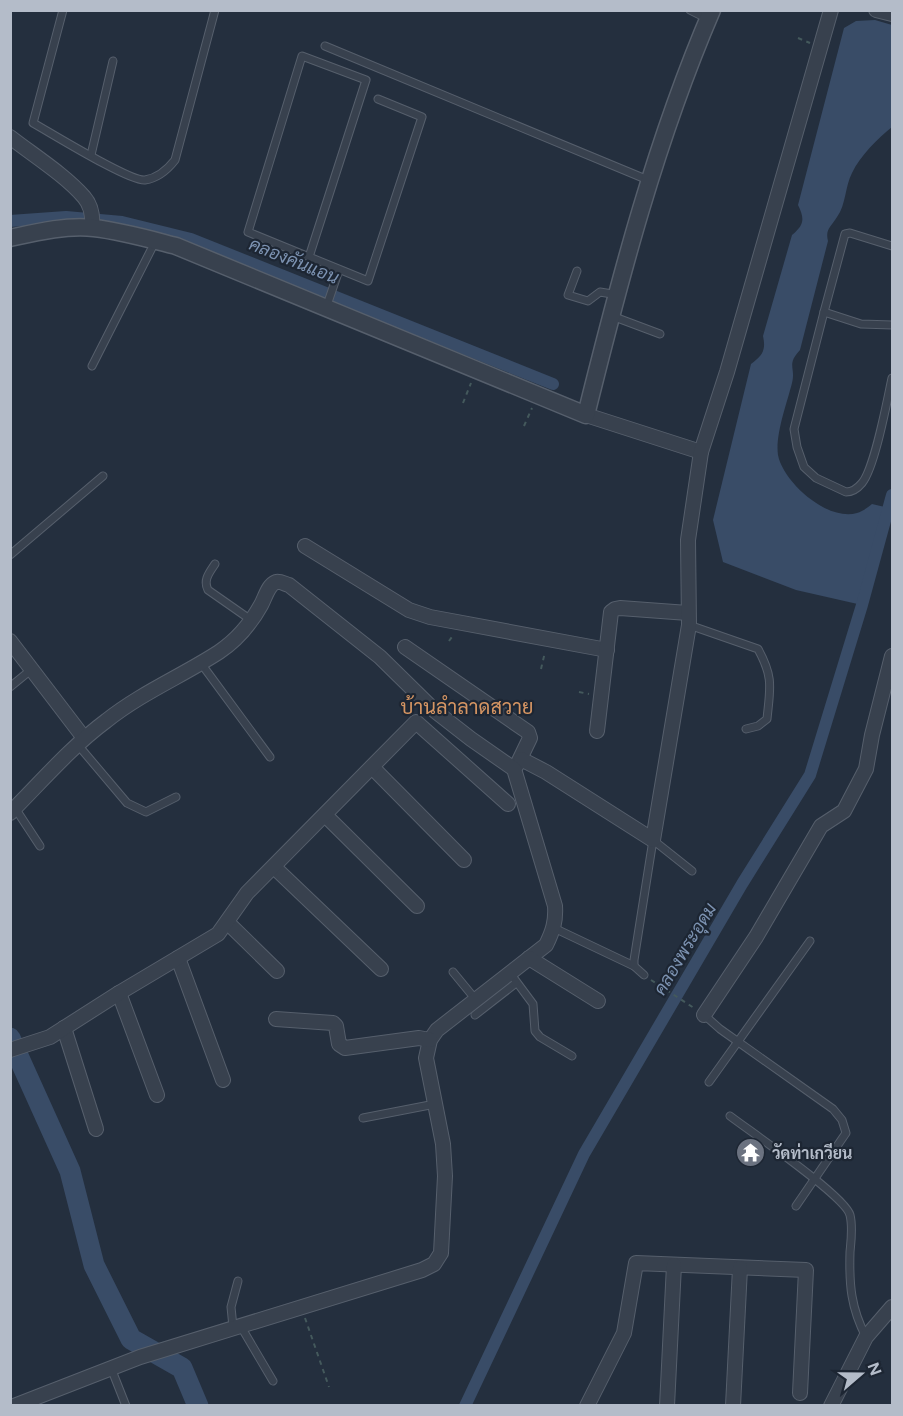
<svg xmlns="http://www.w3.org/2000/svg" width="903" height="1416" font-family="Figtree,Sarabun,sans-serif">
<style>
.water{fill:#394c67}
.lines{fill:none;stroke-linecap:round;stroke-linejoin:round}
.canal{stroke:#394c67;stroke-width:12}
.river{stroke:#394c67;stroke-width:21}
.service-casing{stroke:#565f6c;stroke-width:9}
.minor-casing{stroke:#565f6c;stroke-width:16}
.tertiary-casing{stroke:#565f6c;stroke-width:19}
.path{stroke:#44595c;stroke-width:2;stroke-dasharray:4.5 4.5;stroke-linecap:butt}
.service{stroke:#38414e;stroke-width:7}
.minor{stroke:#38414e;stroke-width:14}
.tertiary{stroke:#38414e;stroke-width:16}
.labels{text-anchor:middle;stroke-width:4.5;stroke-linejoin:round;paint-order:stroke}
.poi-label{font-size:16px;font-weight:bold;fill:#b4bcc9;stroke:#1d2633;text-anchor:start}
.water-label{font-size:18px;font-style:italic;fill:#7c92b1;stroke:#1d2633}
.quarter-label{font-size:20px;fill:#d59563;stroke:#1d2633}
</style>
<rect width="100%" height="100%" fill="#242f3e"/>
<path class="water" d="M875 20 892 25V127C878 138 860 156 852 173 845 186 846 205 837 217 831 227 825 229 828 241L800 350C786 365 796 367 792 383 787 403 775 435 778 455 783 482 828 522 857 513 862 512 868 507 872 504L889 508 862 605 796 590 723 562 713 520 751 364C763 355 766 350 763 336L792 235C804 225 805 219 798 205L844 28 856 21Z"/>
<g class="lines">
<g class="canal">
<path d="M10 221 66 217 122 222 191 239 553 384"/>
<path d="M465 1406 584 1154 742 884 810 775 862 605 892 495"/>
</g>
<path class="river" d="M10 1038 70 1171 94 1265 131 1339 182 1368 198 1406"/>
<defs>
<g id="service">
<path d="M63 10 33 123C51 133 130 182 145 180 158 178 168 169 175 160L215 10"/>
<path d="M690 10 708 19"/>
<path d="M325 46 648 180"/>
<path d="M91 155 113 61"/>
<path d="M309 257 366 80 302 56 248 232 368 281 422 117 378 99"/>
<path d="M577 271 568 295 588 301 600 292 618 295"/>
<path d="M326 308 339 270"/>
<path d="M824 312 845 234 850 233 892 246"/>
<path d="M612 316 660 334"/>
<path d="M892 325 861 324 824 312 794 429 797 447 804 467 816 478 846 492C852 492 857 489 862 483 875 467 887 401 892 378"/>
<path d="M92 366 156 240"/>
<path d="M10 555 103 476"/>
<path d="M215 564C209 573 203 580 208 590L251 620"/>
<path d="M689 625 758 649C774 678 770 688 767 719L758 726 746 729"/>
<path d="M200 662 270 757"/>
<path d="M10 687 32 669"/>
<path d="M78 745 127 803 146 812 176 797"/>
<path d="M15 808 40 846"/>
<path d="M554 928 634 966"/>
<path d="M453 972 476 1000"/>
<path d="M510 973 533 1004 535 1031 540 1037 572 1056"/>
<path d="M644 975 634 966V960L653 840 692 871"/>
<path d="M703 1014 720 1029 833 1109 842 1120 846 1133 796 1206"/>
<path d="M475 1015 516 983"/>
<path d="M709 1082 810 941"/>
<path d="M730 1116C751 1132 845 1196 850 1215 853 1227 851 1241 850 1252 849 1285 851 1308 866 1337"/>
<path d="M363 1118 435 1104"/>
<path d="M240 1325 273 1381"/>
<path d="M233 1327 231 1307 238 1281"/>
<path d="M111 1368 126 1406"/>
</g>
<g id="minor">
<path d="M876 10 892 14"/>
<path d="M10 137C33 155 65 175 84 197 91 205 93 217 92 228"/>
<path d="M586 415 701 452"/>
<path d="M305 546 409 610 430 617 607 650"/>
<path d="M10 641 84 738"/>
<path d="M405 647 528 732 530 738 517 765"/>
<path d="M597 731 611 612 615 609 620 608 688 613"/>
<path d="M521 759 546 772 653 840 689 625 688 540 701 452 727 372 831 10"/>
<path d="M372 767 464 860"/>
<path d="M10 813C41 782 71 747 106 721 141 693 182 676 219 652 237 640 251 623 261 605 265 598 268 585 276 582 280 581 285 584 289 585L380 657 435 711 471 739 514 769 555 906C556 921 553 931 546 945L437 1030 430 1040 426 1058 443 1144 445 1176 441 1253 434 1264 422 1270 140 1357 14 1406"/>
<path d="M325 815 417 906"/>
<path d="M274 867 381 969"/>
<path d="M227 922 277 971"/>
<path d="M178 958 223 1080"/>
<path d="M529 958 598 1001"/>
<path d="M119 993 157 1095"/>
<path d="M704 1015 756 937 821 826 844 811 866 769 872 735 892 656"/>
<path d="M276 1019 333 1023 336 1026 339 1044 345 1048 419 1038 430 1040"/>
<path d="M64 1028 96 1129"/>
<path d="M10 1050 50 1037 119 993 218 934 247 893 416 722 508 804"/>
<path d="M587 1406 624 1333 636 1263 806 1270 800 1393"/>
<path d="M667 1406 674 1265"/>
<path d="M733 1406 740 1268"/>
<path d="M831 1406 866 1337 892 1307"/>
</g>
<path id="tertiary" d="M10 238C37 232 66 225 94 228 121 231 149 239 176 246L586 415C620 278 656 140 712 10"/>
</defs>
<use href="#service" class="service-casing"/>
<use href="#minor" class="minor-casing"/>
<use href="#tertiary" class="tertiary-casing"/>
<g class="path">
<path d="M798 38 810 43"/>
<path d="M463 403 471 383"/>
<path d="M524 426 532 408"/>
<path d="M449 641 454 634"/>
<path d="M541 669 545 652"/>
<path d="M579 692 589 694"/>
<path d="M651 980 694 1008"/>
<path d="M305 1318 329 1387"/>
</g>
<use href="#service" class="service"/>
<use href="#minor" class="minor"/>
<use href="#tertiary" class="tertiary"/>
</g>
<defs>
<symbol id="temple-disc" viewBox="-11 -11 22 22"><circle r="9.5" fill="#6b7280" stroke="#1d2633"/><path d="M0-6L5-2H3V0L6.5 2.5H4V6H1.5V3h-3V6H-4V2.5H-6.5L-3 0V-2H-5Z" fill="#fff"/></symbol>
</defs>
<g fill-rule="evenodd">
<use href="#temple-disc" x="734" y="1136" width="33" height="33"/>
</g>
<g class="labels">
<g class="poi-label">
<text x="772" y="1159">วัดท่าเกวียน</text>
</g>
<g class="water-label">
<text transform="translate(294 261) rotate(22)" y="6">คลองคันแอน</text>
<text transform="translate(685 949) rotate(-59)" y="6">คลองพระอุดม</text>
</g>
<g class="quarter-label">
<text x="467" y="714">บ้านลำลาดสวาย</text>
</g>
</g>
<rect width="903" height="1416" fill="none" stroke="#b4bcc9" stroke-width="24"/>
<g transform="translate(861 1374) rotate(70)" stroke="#1d2633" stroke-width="4.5" paint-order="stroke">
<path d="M0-4.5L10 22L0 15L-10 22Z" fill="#b4bcc9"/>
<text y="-9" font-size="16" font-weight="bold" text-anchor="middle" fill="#b4bcc9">N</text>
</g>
</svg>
